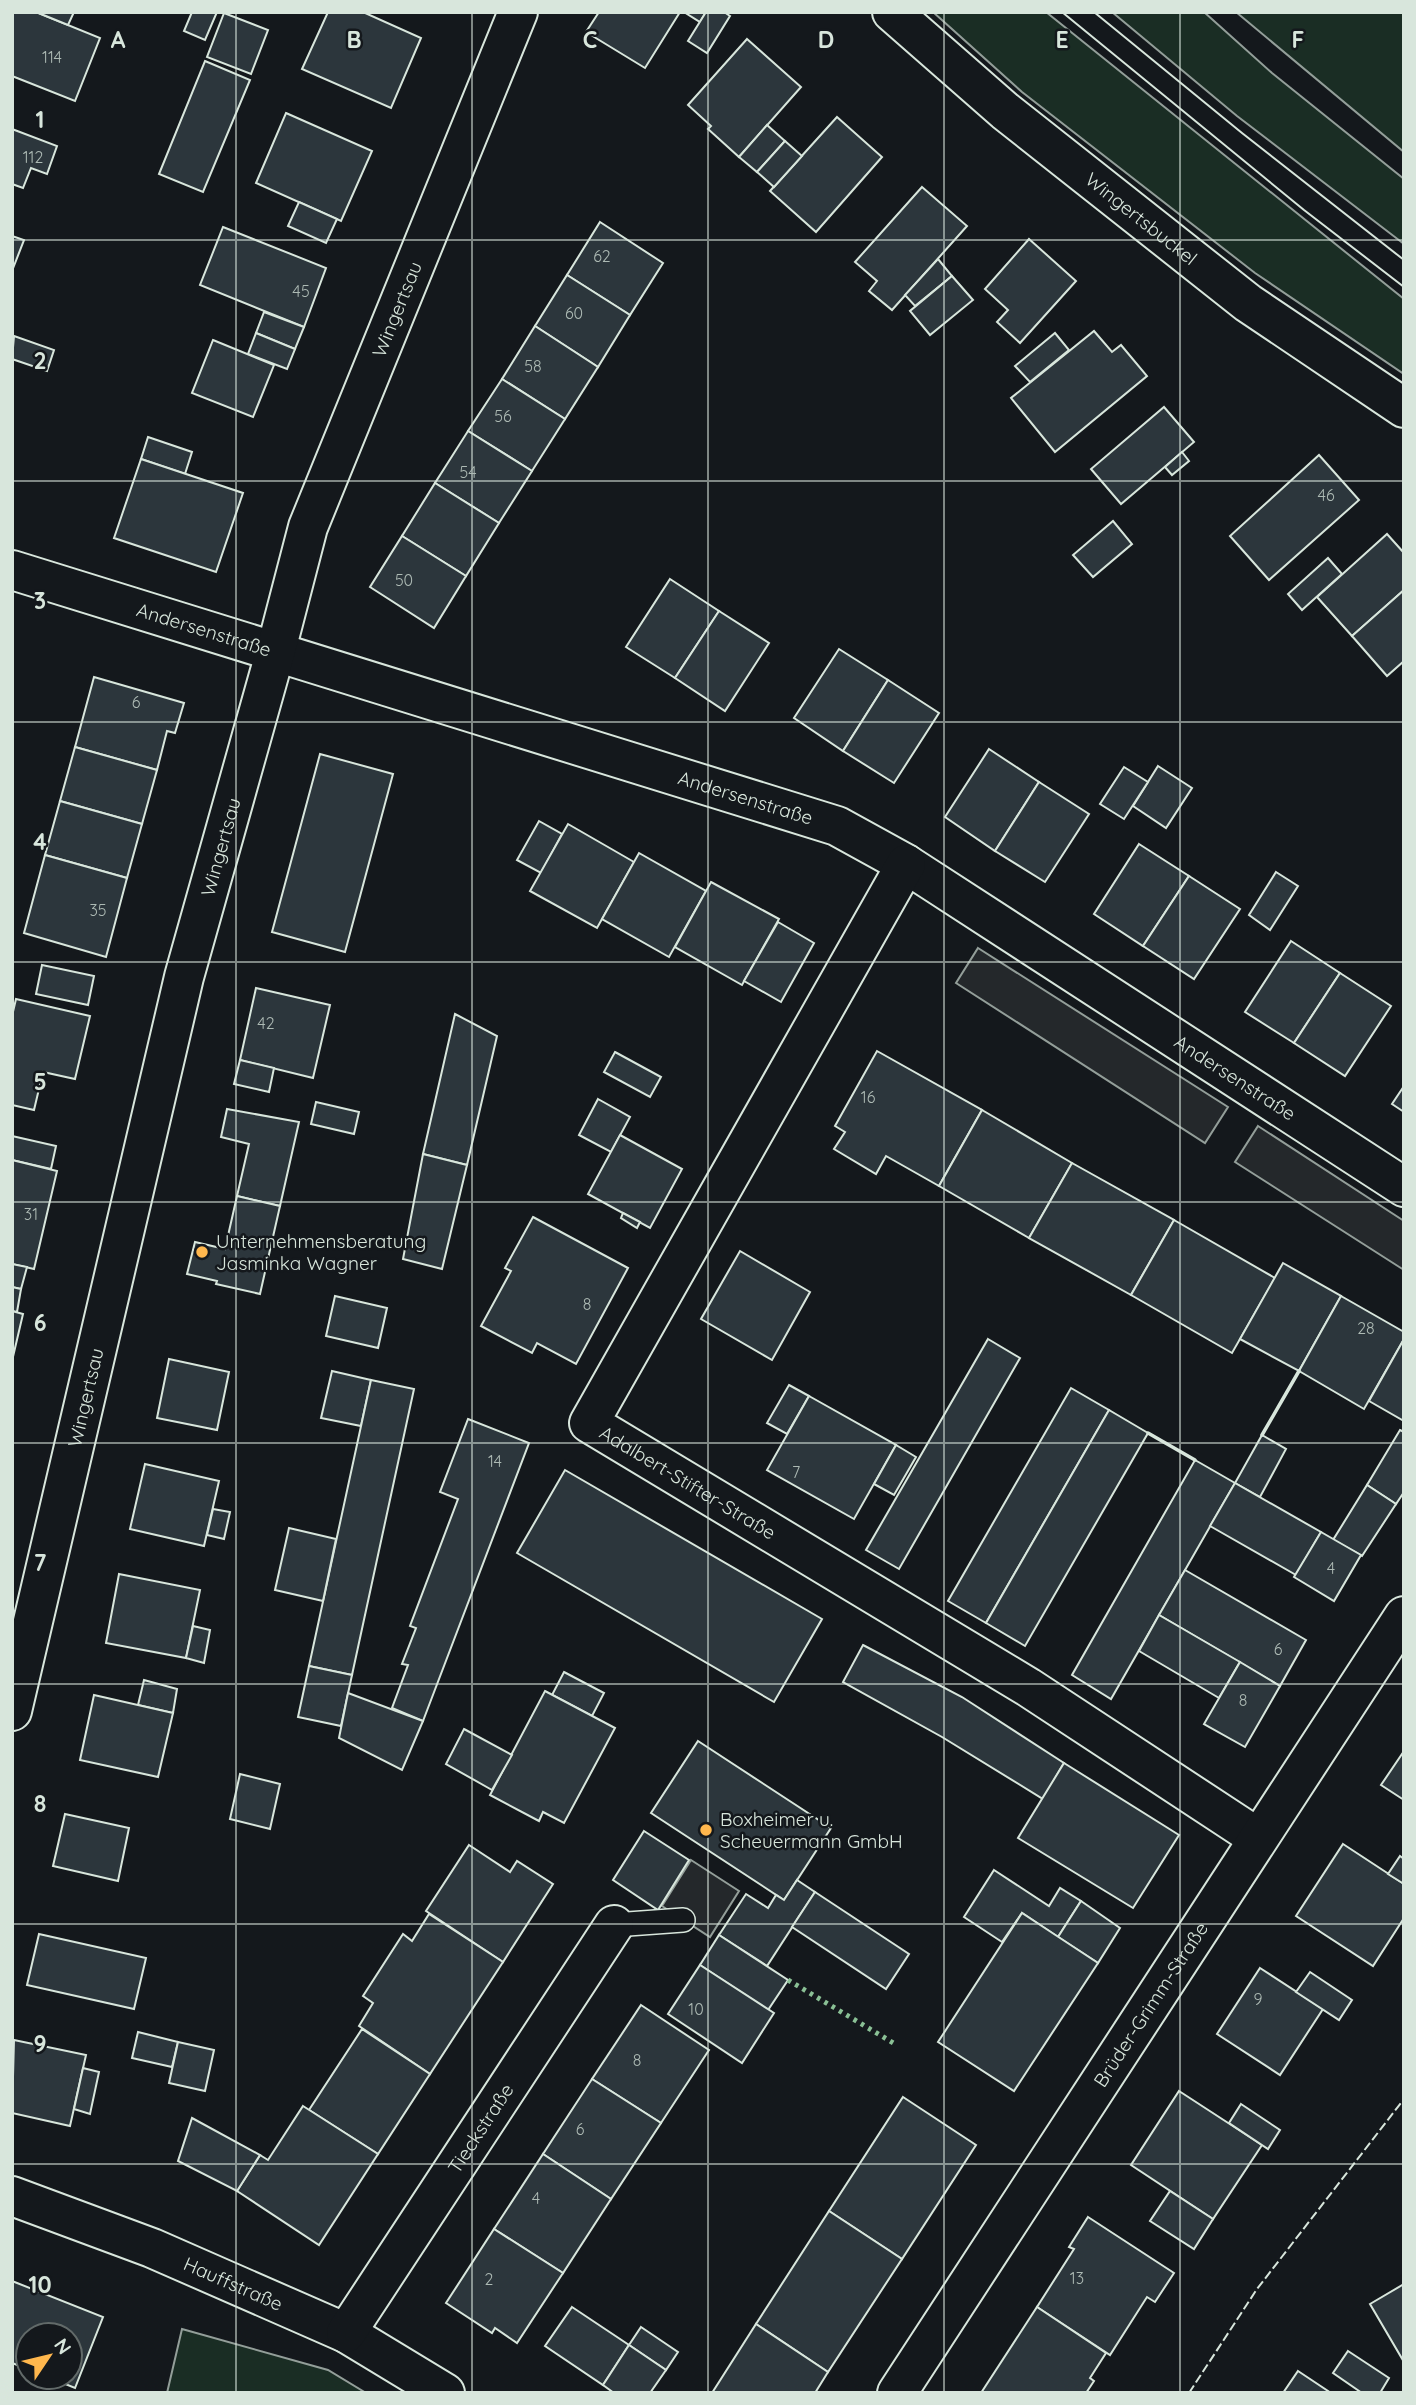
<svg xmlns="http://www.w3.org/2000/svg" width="1416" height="2405" font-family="Quicksand,sans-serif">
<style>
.green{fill:#1a2d24;stroke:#939e99;stroke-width:2}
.parking{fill:#24282b;stroke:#939e99;stroke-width:2}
.building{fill:#2c363c;stroke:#d8e6dc;stroke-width:2}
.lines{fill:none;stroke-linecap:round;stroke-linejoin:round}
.lane-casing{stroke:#d8e6dc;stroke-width:26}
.street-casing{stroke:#d8e6dc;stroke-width:42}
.secondary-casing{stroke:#d8e6dc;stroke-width:42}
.lane{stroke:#14181c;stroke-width:23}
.street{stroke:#14181c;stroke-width:38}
.secondary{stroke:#14181c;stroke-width:38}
.tram{stroke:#d8e6dc;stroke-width:2}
.hedge{stroke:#8ac095;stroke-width:5;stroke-dasharray:3.5 5;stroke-linecap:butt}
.fence{stroke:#d8e6dc;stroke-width:2;stroke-dasharray:9 3.5;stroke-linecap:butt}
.wall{stroke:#d8e6dc;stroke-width:3.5}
.grid{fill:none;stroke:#d8e6dc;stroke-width:2;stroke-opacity:0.55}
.poi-dot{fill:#ffb74d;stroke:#14181c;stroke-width:2.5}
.labels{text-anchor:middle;stroke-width:5;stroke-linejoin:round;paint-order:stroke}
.number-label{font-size:16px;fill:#adbab4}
.street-label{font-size:19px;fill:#d8e6dc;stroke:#14181c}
.poi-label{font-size:19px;fill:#d8e6dc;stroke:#14181c;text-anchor:start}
.grid-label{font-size:23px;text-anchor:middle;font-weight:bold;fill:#d8e6dc;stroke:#14181c;stroke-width:5;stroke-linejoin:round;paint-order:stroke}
</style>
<rect width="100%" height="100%" fill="#14181c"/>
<g class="green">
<path d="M933 12H1046L1404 299V374L1255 273 1022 92Z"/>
<path d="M1112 12H1204L1272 73 1404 179V244L1237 116Z"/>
<path d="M1236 12H1404V152Z"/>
<path d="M182 2329 328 2370 366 2393H167Z"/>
</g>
<g class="parking">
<path d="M978 948 1228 1107 1205 1143 956 983Z"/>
<path d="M1258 1126 1404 1221V1270L1235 1162Z"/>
<path d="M691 1860 739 1891 710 1937 662 1906Z"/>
</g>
<g class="building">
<path d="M12 12H36L100 38 75 101 12 76Z"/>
<path d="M36 12H74L68 25Z"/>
<path d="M192 12H217L205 40 184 31Z"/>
<path d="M328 12H363L421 38 391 108 302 69Z"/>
<path d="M599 12H680L645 68 586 32Z"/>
<path d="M684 12H706L700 22Z"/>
<path d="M706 12H724L730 16 707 53 688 41Z"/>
<path d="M224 13 268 30 251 74 207 57Z"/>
<path d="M747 39 801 87 739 157 708 129 711 126 688 105Z"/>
<path d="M205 61 250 80 203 192 159 174Z"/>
<path d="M286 113 372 151 341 221 256 183Z"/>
<path d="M837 117 882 157 816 232 770 191Z"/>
<path d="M767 125 785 141 757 172 739 157Z"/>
<path d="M12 129 57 146 47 174 31 168 23 188 12 184Z"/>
<path d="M785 141 802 156 774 187 757 172Z"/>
<path d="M922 187 967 226 892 310 869 291 877 281 855 262Z"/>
<path d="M299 202 337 219 326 243 288 226Z"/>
<path d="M600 222 663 263 630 315 567 275Z"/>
<path d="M223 227 326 268 304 327 200 285Z"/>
<path d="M12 236 24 240 12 271Z"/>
<path d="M1029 239 1076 281 1020 343 997 322 1008 310 985 289Z"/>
<path d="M938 259 952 276 915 306 905 295Z"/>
<path d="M567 275 630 315 598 367 535 326Z"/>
<path d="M952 276 973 300 930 335 910 311Z"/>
<path d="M264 312 304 327 295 349 256 333Z"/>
<path d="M535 326 598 367 565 419 502 379Z"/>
<path d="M1094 331 1112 352 1121 345 1147 376 1055 452 1011 398Z"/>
<path d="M256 333 295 349 287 369 248 354Z"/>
<path d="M1055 333 1069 350 1030 382 1015 366Z"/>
<path d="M14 336 54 350 47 371 12 359Z"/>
<path d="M213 340 274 365 253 417 192 393Z"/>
<path d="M502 379 565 419 532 471 468 431Z"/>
<path d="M1164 407 1194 442 1121 504 1091 469Z"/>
<path d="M468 431 532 471 499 523 435 483Z"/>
<path d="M148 437 192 452 185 474 141 459Z"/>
<path d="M1182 452 1189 461 1172 475 1165 467Z"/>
<path d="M1319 455 1359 500 1269 580 1230 536Z"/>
<path d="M141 459 243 493 216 572 114 538Z"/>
<path d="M435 483 499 523 466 576 402 536Z"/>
<path d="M1113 521 1132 544 1093 577 1073 555Z"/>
<path d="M1387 534 1404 553V590L1352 636 1317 597Z"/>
<path d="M402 536 466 576 434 628 370 587Z"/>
<path d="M1328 558 1342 574 1302 610 1288 594Z"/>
<path d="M670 579 719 611 675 678 626 647Z"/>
<path d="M1404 590V661L1387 676 1352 636Z"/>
<path d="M719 611 769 643 725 711 675 678Z"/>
<path d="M839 649 888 680 843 751 794 718Z"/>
<path d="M94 677 184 703 175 733 167 731 157 770 75 747Z"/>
<path d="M888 680 939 713 894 783 843 751Z"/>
<path d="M75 747 157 770 142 824 60 801Z"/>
<path d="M989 749 1039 782 995 851 945 817Z"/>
<path d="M320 754 393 774 345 952 272 932Z"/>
<path d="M1158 766 1192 788 1166 828 1133 806Z"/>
<path d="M1124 767 1148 782 1124 819 1100 804Z"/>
<path d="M1039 782 1089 814 1045 882 995 851Z"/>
<path d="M60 801 142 824 127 878 45 855Z"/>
<path d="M539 821 562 834 541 873 517 860Z"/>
<path d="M568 824 634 862 597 928 530 891Z"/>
<path d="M1139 844 1189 876 1143 946 1094 914Z"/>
<path d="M639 853 706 891 669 957 602 919Z"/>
<path d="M45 855 127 878 106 957 24 933Z"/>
<path d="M1276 872 1298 886 1270 930 1249 915Z"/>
<path d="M1189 876 1240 909 1194 979 1143 946Z"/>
<path d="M711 882 779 919 742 985 675 947Z"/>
<path d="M778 922 814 943 781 1002 744 981Z"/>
<path d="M1291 941 1340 973 1294 1043 1245 1012Z"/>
<path d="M42 965 94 976 88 1005 36 994Z"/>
<path d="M1340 973 1391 1006 1345 1076 1294 1043Z"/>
<path d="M256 988 330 1005 313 1078 240 1060Z"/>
<path d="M16 999 90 1016 75 1079 43 1072 34 1110 12 1105V1016Z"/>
<path d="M455 1014 497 1036 467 1165 423 1154Z"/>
<path d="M877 1051 982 1110 939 1186 886 1156 876 1174 834 1149 845 1132 835 1126Z"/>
<path d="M615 1052 661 1077 650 1097 604 1072Z"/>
<path d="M240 1060 274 1068 269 1092 234 1084Z"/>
<path d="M1404 1086V1112L1392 1104Z"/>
<path d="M598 1099 630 1117 611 1152 579 1135Z"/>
<path d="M316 1102 359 1112 354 1134 311 1124Z"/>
<path d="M227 1109 299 1122 280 1206 237 1196 249 1144 221 1137Z"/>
<path d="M982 1110 1072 1163 1029 1238 939 1186Z"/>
<path d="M620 1135 682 1169 650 1228 588 1194Z"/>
<path d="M12 1136 56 1146 51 1169 12 1160Z"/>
<path d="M423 1154 467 1165 442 1269 403 1259Z"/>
<path d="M12 1160 57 1171 34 1269 12 1264Z"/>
<path d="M1072 1163 1174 1220 1131 1295 1029 1238Z"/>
<path d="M237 1196 280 1206 260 1294 216 1284 217 1281 187 1274 195 1242 225 1249Z"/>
<path d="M623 1213 640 1222 637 1228 621 1218Z"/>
<path d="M533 1217 628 1268 576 1364 537 1343 532 1353 481 1326 511 1271 505 1268Z"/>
<path d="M1174 1220 1275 1278 1232 1353 1131 1295Z"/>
<path d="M740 1251 810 1292 772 1360 701 1319Z"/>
<path d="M1283 1263 1341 1296 1299 1371 1240 1339Z"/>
<path d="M12 1264 27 1267 21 1289 12 1287Z"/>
<path d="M12 1287 21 1289 17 1312 12 1311Z"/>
<path d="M335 1296 387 1308 378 1348 326 1336Z"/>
<path d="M1341 1296 1404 1332V1339L1364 1409 1299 1371Z"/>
<path d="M12 1311 23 1314 12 1361Z"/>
<path d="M988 1339 1020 1358 899 1569 866 1550Z"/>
<path d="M1404 1339V1421L1369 1401Z"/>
<path d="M169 1359 229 1372 217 1430 157 1418Z"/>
<path d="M332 1371 371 1380 361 1426 321 1418Z"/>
<path d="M371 1380 414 1389 352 1675 309 1666Z"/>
<path d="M789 1385 809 1396 787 1434 767 1423Z"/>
<path d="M1071 1388 1109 1410 986 1623 948 1601Z"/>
<path d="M809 1396 896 1445 854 1519 767 1470Z"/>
<path d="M1109 1410 1148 1433 1025 1646 986 1623Z"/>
<path d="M468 1419 529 1443 423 1721 392 1708 408 1665 402 1664 416 1628 410 1626 458 1499 440 1492Z"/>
<path d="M1400 1430 1404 1432V1492L1396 1504 1367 1485Z"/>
<path d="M1262 1435 1286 1449 1260 1497 1235 1483Z"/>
<path d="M896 1445 916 1457 894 1495 874 1484Z"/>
<path d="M1195 1460 1235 1483 1111 1699 1072 1675Z"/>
<path d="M145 1464 219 1481 204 1546 130 1529Z"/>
<path d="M565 1470 822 1619 774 1702 517 1553Z"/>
<path d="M1235 1483 1321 1532 1296 1575 1210 1526Z"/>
<path d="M1367 1485 1396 1504 1362 1556 1333 1540Z"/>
<path d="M213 1509 230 1512 224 1539 207 1535Z"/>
<path d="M289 1528 336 1539 323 1601 275 1590Z"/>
<path d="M1321 1532 1361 1555 1334 1601 1294 1577Z"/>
<path d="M1185 1570 1306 1640 1280 1686 1159 1615Z"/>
<path d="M119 1574 200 1590 186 1658 106 1643Z"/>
<path d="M1159 1615 1240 1662 1219 1698 1139 1651Z"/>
<path d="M193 1626 210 1630 204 1663 186 1658Z"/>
<path d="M863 1645 962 1697 1064 1763 1043 1799 942 1737 843 1682Z"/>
<path d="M1240 1662 1280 1686 1245 1747 1204 1724Z"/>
<path d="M309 1666 352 1675 341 1726 298 1717Z"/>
<path d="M564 1672 604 1693 592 1716 552 1695Z"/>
<path d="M144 1680 177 1689 173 1713 138 1705Z"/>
<path d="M545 1691 615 1728 564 1823 543 1812 539 1821 490 1795Z"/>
<path d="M348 1693 423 1721 402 1770 339 1738Z"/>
<path d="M94 1695 173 1713 158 1777 80 1760Z"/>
<path d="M464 1729 512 1755 492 1790 446 1764Z"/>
<path d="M698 1741 831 1828 784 1900 651 1813Z"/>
<path d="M1404 1751V1800L1381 1785Z"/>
<path d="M1064 1763 1179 1835 1133 1908 1018 1838Z"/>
<path d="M240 1774 280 1784 270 1829 230 1819Z"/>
<path d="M65 1814 129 1828 118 1881 53 1866Z"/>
<path d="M644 1831 689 1860 658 1910 613 1880Z"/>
<path d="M1343 1844 1404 1884V1918L1373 1966 1296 1916Z"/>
<path d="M469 1845 510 1872 517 1861 553 1884 503 1962 426 1911Z"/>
<path d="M1400 1856 1404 1859V1884L1388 1874Z"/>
<path d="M994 1870 1049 1906 1060 1888 1081 1901 1058 1937 1022 1913 1002 1942 964 1917Z"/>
<path d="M797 1880 815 1892 767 1966 719 1935 746 1894 768 1908 776 1895 784 1900Z"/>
<path d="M815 1892 909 1954 886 1989 792 1927Z"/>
<path d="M1081 1901 1120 1928 1098 1963 1058 1937Z"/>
<path d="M1022 1913 1098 1963 1014 2091 938 2042Z"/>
<path d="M429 1914 503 1962 430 2074 359 2026 373 2003 363 1996 403 1934 412 1941Z"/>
<path d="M39 1934 146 1958 134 2009 27 1985Z"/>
<path d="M719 1935 788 1980 768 2010 700 1965Z"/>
<path d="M700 1965 774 2013 742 2063 668 2014Z"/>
<path d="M1260 1968 1323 2009 1280 2075 1217 2034Z"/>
<path d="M1310 1972 1352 2000 1339 2020 1296 1992Z"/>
<path d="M641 2005 709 2050 661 2123 592 2079Z"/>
<path d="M362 2029 430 2074 378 2154 309 2110Z"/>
<path d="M138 2032 178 2042 172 2067 132 2058Z"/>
<path d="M14 2040 86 2055 70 2126 12 2113Z"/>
<path d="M178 2042 214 2050 205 2091 169 2083Z"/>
<path d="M83 2068 99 2072 90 2114 74 2109Z"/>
<path d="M592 2079 661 2123 611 2199 543 2154Z"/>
<path d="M1179 2091 1262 2145 1213 2219 1131 2165Z"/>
<path d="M903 2097 976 2145 902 2259 829 2211Z"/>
<path d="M1241 2104 1280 2130 1268 2149 1229 2123Z"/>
<path d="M303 2106 378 2154 319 2245 237 2191 260 2155 268 2160Z"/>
<path d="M192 2118 260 2155 237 2191 178 2161Z"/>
<path d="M543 2154 611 2199 563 2273 494 2229Z"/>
<path d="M1170 2191 1213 2219 1194 2249 1150 2221Z"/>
<path d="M829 2211 902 2259 828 2372 756 2324Z"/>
<path d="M1088 2217 1174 2273 1155 2302 1147 2297 1110 2355 1037 2307 1074 2249 1069 2247Z"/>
<path d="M494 2229 563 2273 517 2343 495 2328 492 2333 446 2303Z"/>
<path d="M12 2281 103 2317 75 2388 48 2377H70V2335H28V2369L12 2363Z"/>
<path d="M1404 2284V2362L1370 2304Z"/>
<path d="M572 2307 629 2345 603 2385 545 2346Z"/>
<path d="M1037 2307 1106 2353 1090 2378 1094 2381 1086 2393H981Z"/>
<path d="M756 2324 828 2372 815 2393H712Z"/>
<path d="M641 2327 678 2352 666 2370 629 2345Z"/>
<path d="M629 2345 666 2370 650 2393H614L603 2385Z"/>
<path d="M1348 2351 1389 2378 1380 2393H1362L1333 2373Z"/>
<path d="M1298 2371 1331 2393H1283Z"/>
</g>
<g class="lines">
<defs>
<path id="lane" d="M614 1925 683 1920"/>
<g id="street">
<path id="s1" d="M12 570 837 826 906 864 1404 1187"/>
<path id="s2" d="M906 864 589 1423 1028 1687 1258 1838"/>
<path id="s3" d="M12 1711 184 977 276 650 308 527 518 12"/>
<path id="s4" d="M12 2196 152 2248 346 2333 445 2393"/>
<path id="s5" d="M346 2333 614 1925"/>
<path id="s6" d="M897 2393 1404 1616"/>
</g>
<g id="secondary">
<path id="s7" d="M892 12 1005 111 1248 303 1404 408"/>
</g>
</defs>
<use href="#lane" class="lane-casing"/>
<use href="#street" class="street-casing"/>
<use href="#secondary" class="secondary-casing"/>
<use href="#lane" class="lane"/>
<use href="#street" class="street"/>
<use href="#secondary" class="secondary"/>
<g class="tram">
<path d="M1062 12 1304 210 1404 287"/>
<path d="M1094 12 1242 133 1404 260"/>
</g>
<path class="hedge" d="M788 1980 895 2044"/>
<path class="fence" d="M1189 2393 1257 2289 1404 2099"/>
<g class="wall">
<path d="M1148 1433 1195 1460"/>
<path d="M1262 1435 1299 1371"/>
</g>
</g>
<path class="grid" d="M236 12V2393M472 12V2393M708 12V2393M944 12V2393M1180 12V2393M12 240H1404M12 481H1404M12 722H1404M12 962H1404M12 1202H1404M12 1443H1404M12 1684H1404M12 1924H1404M12 2164H1404"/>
<g class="poi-dot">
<circle cx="202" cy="1252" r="7"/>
<circle cx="706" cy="1830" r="7"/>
</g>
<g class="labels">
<g class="number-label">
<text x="52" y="63">114</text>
<text x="33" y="163">112</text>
<text x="602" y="262">62</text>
<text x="301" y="297">45</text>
<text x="574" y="319">60</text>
<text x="533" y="372">58</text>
<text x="503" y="422">56</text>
<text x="468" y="478">54</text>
<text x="1326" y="501">46</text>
<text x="404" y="586">50</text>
<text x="136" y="708">6</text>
<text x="98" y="916">35</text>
<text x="266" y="1029">42</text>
<text x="868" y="1103">16</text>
<text x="31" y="1220">31</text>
<text x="587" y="1310">8</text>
<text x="1366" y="1334">28</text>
<text x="495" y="1467">14</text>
<text x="796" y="1478">7</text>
<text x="1331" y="1574">4</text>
<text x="1278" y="1655">6</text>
<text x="1243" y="1706">8</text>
<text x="1258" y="2005">9</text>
<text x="696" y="2015">10</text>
<text x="637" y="2066">8</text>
<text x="580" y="2135">6</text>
<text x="536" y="2204">4</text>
<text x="1077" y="2284">13</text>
<text x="489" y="2285">2</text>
</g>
<g class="street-label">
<text dy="7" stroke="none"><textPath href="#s7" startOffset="324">Wingertsbuckel</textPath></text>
<text dy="7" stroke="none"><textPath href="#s3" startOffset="1456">Wingertsau</textPath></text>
<text dy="7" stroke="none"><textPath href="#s1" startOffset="201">Andersenstraße</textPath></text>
<text dy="7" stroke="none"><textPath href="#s1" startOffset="768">Andersenstraße</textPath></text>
<text dy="7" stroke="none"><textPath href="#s3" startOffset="889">Wingertsau</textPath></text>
<text dy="7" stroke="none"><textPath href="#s1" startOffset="1335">Andersenstraße</textPath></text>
<text dy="7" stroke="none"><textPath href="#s3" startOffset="322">Wingertsau</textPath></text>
<text dy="7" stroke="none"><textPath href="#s2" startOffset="758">Adalbert-Stifter-Straße</textPath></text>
<text dy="7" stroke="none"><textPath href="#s6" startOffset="464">Brüder-Grimm-Straße</textPath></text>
<text dy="7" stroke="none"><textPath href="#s5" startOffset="245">Tieckstraße</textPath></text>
<text dy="7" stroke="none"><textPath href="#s4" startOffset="238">Hauffstraße</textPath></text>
</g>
<g class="poi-label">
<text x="216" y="1248">Unternehmensberatung<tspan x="216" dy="22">Jasminka Wagner</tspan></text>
<text x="720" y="1826">Boxheimer u.<tspan x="720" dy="22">Scheuermann GmbH</tspan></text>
</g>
</g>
<g class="grid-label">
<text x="118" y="48">A</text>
<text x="354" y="48">B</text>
<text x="590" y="48">C</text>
<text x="826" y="48">D</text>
<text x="1062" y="48">E</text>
<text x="1298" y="48">F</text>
<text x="40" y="128">1</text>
<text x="40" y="369">2</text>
<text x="40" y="609">3</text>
<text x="40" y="850">4</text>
<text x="40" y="1090">5</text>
<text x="40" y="1331">6</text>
<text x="40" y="1571">7</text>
<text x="40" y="1812">8</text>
<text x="40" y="2052">9</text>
<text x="40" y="2293">10</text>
</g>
<rect width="1416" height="2405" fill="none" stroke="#d8e6dc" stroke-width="28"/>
<g transform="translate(49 2356) rotate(55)"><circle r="33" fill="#14181c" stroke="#626a69" stroke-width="2"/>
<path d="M0-5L12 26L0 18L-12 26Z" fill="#ffb74d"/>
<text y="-10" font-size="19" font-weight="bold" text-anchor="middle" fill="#d8e6dc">N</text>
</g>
</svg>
